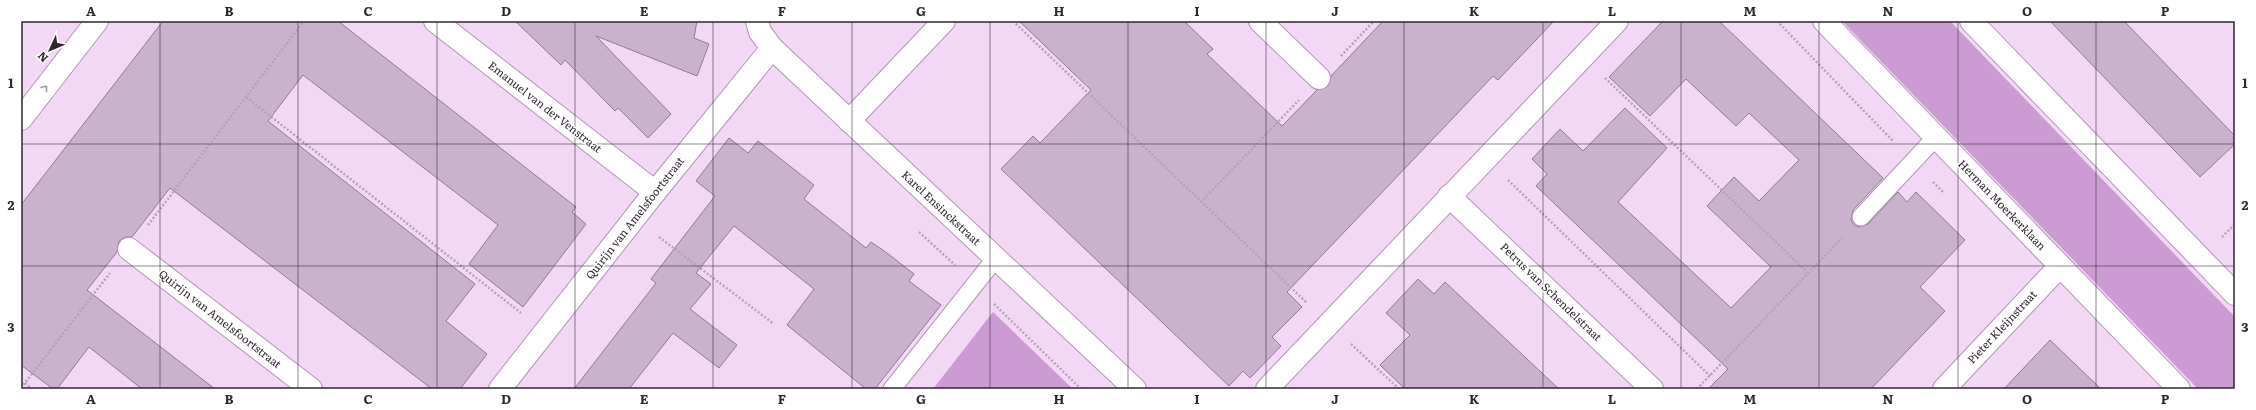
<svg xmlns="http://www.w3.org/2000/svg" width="2256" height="410" font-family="Literata,serif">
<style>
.green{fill:#cd9bd3}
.building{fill:#cab1ce;stroke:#917a94}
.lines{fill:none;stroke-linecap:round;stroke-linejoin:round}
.lane-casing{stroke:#af97b2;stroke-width:19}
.street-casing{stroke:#af97b2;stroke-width:24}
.path{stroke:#b6a1b8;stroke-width:2.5;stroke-dasharray:2 2;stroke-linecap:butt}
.lane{stroke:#fff;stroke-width:17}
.street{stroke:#fff;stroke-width:22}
.oneway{stroke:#a29da2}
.grid{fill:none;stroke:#302631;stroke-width:1;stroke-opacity:0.55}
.labels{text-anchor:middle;stroke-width:3;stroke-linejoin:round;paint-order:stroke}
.street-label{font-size:11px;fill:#302631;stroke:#fff}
.neatline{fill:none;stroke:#302631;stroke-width:1.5}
.grid-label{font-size:13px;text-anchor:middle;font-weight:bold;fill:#302631}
</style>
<rect width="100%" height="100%" fill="#f2d8f5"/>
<g class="green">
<path d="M1842 21H1950L2235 317V389H2198Z"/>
<path d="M993 312 1073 389H933Z"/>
</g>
<g class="building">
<path d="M163 21H338L576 207 572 212 586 224 523 307 469 264 498 225 303 75 268 121 475 284 446 321 487 354 460 389H432L170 188 132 237H125L119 241 117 252 87 290 215 389H142L89 347 57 389H53L21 365V205Z"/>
<path d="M515 21H697L694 38 709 44 697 76 596 36 671 114 648 138 618 108 615 111 565 60 561 65Z"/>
<path d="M1019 21H1184L1213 49 1207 54 1282 126 1317 90 1328 86 1331 76 1383 21H1554L1498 80 1493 76 1287 292 1302 307 1272 337 1281 346 1250 378 1243 371 1229 386 1001 169 1033 136 1040 143 1091 90Z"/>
<path d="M1663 21H1719L1883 178 1853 210 1851 220 1854 225 1859 227 1868 224 1898 192 1907 202 1916 192 1965 240 1920 287 1945 311 1871 389H1708L1728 369 1536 186 1547 174 1532 159 1560 129 1583 151 1625 108 1667 148 1618 202 1731 308 1771 267 1707 206 1734 177 1759 201 1799 160 1749 113 1736 126 1686 79 1650 116 1609 77Z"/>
<path d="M2050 21H2124L2235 136V144L2200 177Z"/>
<path d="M729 138 748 153 758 141 814 185 804 199 866 248 871 242 887 253 914 274 909 281 941 305 875 389H866L787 325 814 289 734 226 696 273 711 284 690 309 737 345 719 368 673 333 629 389H574L656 283 651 279 715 196 696 181Z"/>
<path d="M1418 279 1434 294 1445 282 1559 389H1405L1380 365 1410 335 1386 313Z"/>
<path d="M2050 340 2076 365 2101 389H2004Z"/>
</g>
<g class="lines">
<defs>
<g id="lane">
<path d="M1861 217 1936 137"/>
<path d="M892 389 995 259"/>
</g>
<g id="street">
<path d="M435 21 655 192"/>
<path d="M757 21 760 32 772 48 1135 389"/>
<path d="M1260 21 1319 78"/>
<path d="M1824 21 2179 389"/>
<path d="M1971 21 2235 294"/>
<path d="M21 119 97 21"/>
<path d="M849 121 944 21"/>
<path d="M1449 196 1652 389"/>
<path d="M129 249 311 389"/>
<path d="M500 389 655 192 772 48"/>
<path d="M1267 389 1617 21"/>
<path d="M1944 389 2060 266"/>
</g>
</defs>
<use href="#lane" class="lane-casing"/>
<use href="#street" class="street-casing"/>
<g class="path">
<path d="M1013 21 1307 303"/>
<path d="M1777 21 1893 141"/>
<path d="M1341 56 1374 21"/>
<path d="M1605 78 1808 273"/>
<path d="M246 97 521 313"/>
<path d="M1508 180 1710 376"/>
<path d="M1933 182 1943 192"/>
<path d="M1201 202 1299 100"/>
<path d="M148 225 304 21"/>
<path d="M919 232 955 265"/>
<path d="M659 237 774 324"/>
<path d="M2222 237 2235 224"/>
<path d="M994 304 1081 389"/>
<path d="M1351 344 1399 389"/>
<path d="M25 383 32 389"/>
<path d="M21 388 110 273"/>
<path d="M1697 389 1842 238"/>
</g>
<use href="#lane" class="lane"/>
<use href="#street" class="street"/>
</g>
<defs><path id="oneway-chevron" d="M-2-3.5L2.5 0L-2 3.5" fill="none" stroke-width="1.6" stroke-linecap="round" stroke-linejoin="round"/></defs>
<use class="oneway" href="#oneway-chevron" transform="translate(45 88) rotate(-52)"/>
<path class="grid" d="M160 21V389M298 21V389M437 21V389M575 21V389M713 21V389M852 21V389M990 21V389M1128 21V389M1266 21V389M1404 21V389M1543 21V389M1681 21V389M1819 21V389M1958 21V389M2096 21V389M21 144H2235M21 266H2235"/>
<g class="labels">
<g class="street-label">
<text transform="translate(545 107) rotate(38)" y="4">Emanuel van der Venstraat</text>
<text transform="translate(2002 205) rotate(46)" y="4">Herman Moerkerklaan</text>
<text transform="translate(941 208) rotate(43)" y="4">Karel Ensinckstraat</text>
<text transform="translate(635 218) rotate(-52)" y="4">Quirijn van Amelsfoortstraat</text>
<text transform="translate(1551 292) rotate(44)" y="4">Petrus van Schendelstraat</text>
<text transform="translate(220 319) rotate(38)" y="4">Quirijn van Amelsfoortstraat</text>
<text transform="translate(2002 327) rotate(-47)" y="4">Pieter Kleijnstraat</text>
</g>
</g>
<rect width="2256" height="410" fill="none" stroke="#ffffff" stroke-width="44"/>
<g transform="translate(50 50) rotate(226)" stroke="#ffffff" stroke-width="3" paint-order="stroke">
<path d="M0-3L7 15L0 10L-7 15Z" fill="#302631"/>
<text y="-6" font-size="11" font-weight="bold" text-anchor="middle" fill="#302631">N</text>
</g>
<rect x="22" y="22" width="2212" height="366" class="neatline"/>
<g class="grid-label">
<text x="91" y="16">A</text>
<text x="229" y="16">B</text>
<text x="368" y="16">C</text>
<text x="506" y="16">D</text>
<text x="644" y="16">E</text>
<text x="782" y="16">F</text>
<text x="921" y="16">G</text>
<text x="1059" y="16">H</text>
<text x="1197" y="16">I</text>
<text x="1335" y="16">J</text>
<text x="1474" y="16">K</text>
<text x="1612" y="16">L</text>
<text x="1750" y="16">M</text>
<text x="1888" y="16">N</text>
<text x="2027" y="16">O</text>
<text x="2165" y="16">P</text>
<text x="11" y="88">1</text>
<text x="2245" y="88">1</text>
<text x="11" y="210">2</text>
<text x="2245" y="210">2</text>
<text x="11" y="332">3</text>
<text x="2245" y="332">3</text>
<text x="91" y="404">A</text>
<text x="229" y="404">B</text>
<text x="368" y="404">C</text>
<text x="506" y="404">D</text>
<text x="644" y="404">E</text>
<text x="782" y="404">F</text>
<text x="921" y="404">G</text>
<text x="1059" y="404">H</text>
<text x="1197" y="404">I</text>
<text x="1335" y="404">J</text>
<text x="1474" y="404">K</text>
<text x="1612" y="404">L</text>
<text x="1750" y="404">M</text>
<text x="1888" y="404">N</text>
<text x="2027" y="404">O</text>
<text x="2165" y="404">P</text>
</g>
</svg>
